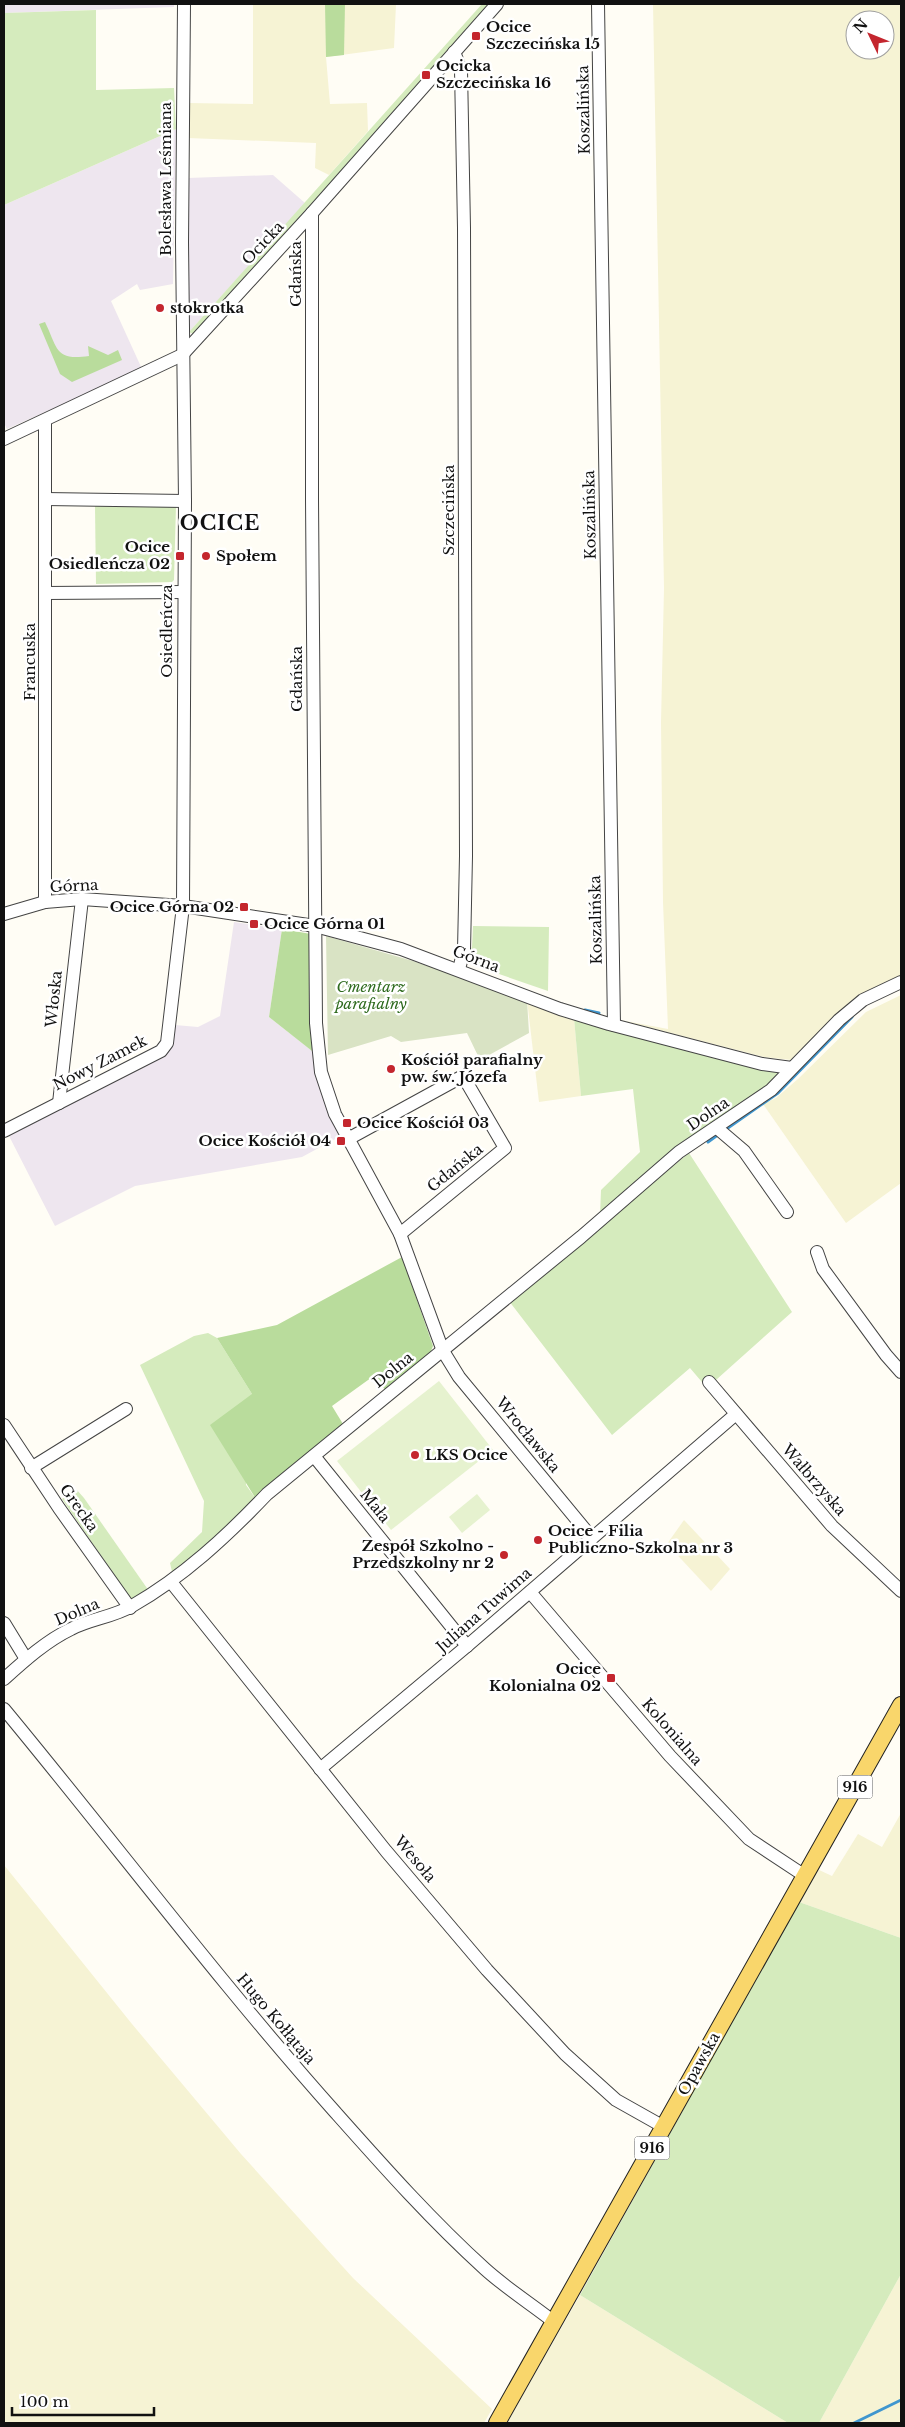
<svg xmlns="http://www.w3.org/2000/svg" width="905" height="2427" font-family="'Libre Baskerville',serif">
<style>
.industrial{fill:#eee6ef}
.farmland{fill:#f6f3d4;fill-rule:evenodd}
.green{fill:#d5ebbd}
.forest{fill:#b9dc9c}
.cemetery{fill:#d9e3c4}
.pitch{fill:#e6f2cf}
.lines{fill:none;stroke-linecap:round;stroke-linejoin:round}
.stream{stroke:#3f96cf;stroke-width:3}
.minor-casing{stroke:#444;stroke-width:14}
.major-casing{stroke:#222;stroke-width:18}
.minor{stroke:#fff;stroke-width:12}
.major{stroke:#f9d66b;stroke-width:16}
.poi-dot{fill:#c4262e;stroke:#fff;stroke-width:2}
.labels{text-anchor:middle;stroke-width:5;stroke-linejoin:round;paint-order:stroke}
.shield{fill:#fff;stroke:#585858;stroke-width:1}
.shield-label{font-size:14px;font-weight:bold;fill:#111}
.poi-label{font-size:15px;font-weight:bold;fill:#111;stroke:#fff;text-anchor:start}
.street-label{font-size:15px;fill:#111;stroke:#fff}
.park-label{font-size:15px;font-style:italic;fill:#2f6b1f;stroke:#fff}
.district-label{font-size:20px;font-weight:bold;letter-spacing:1px;fill:#111;stroke:#fff}
</style>
<rect width="100%" height="100%" fill="#fffdf5"/>
<g class="industrial">
<path d="M4 4H174V7L4 13Z"/>
<path d="M176 129 173 284 140 290 137 284 111 301 142 369 7 429 4 423V205Z"/>
<path d="M273 175 305 203 189 332 188 178Z"/>
<path d="M234 922 282 929 269 1017 312 1051 324 1098 339 1137 302 1157 135 1186 55 1226 8 1134 170 1049 175 1025 198 1027 220 1016Z"/>
</g>
<g class="farmland">
<path d="M253 4H396L394 48 326 57 330 104 367 103 368 131 329 175 315 168 316 143 188 138V103L253 104Z"/>
<path d="M653 4H901V978L837 1019 791 1060 764 1057 620 1020 668 1029 663 902 661 722 664 588ZM855 20H885V50H855Z"/>
<path d="M901 995V1183L846 1223 763 1104 776 1098 798 1079 866 1012Z"/>
<path d="M527 1000 574 1018 581 1096 539 1102Z"/>
<path d="M684 1520 730 1569 711 1591 667 1544Z"/>
<path d="M901 1813V1938L799 1902 817 1869 832 1876 858 1834 882 1847Z"/>
<path d="M4 1865 132 2024 241 2154 353 2278 492 2409 484 2423H4Z"/>
<path d="M901 2274V2423H819Z"/>
<path d="M580 2295 788 2423H507Z"/>
</g>
<g class="green">
<path d="M482 4H491L196 335 189 332Z"/>
<path d="M96 10V90L174 88 176 129 4 205V13Z"/>
<path d="M176 505 174 580 172 582 96 584 95 506Z"/>
<path d="M473 926 549 927 548 991 467 963 472 947Z"/>
<path d="M574 1018 788 1069 600 1217 601 1190 640 1152 633 1089 581 1096Z"/>
<path d="M689 1153 792 1312 707 1388 690 1368 612 1435 509 1301Z"/>
<path d="M208 1333 217 1338 252 1394 246 1485 256 1499 242 1516 173 1576 170 1563 202 1532 204 1501 140 1365 194 1336Z"/>
<path d="M76 1489 84 1498 149 1591 133 1602 62 1499Z"/>
<path d="M799 1902 901 1938V2274L819 2423H788L580 2295Z"/>
</g>
<g class="forest">
<path d="M325 4H345L344 55 326 57Z"/>
<path d="M45 322C58 349 55 361 89 356L88 346 108 355 118 350 122 360 72 382 60 374 39 324Z"/>
<path d="M282 929 311 934 312 1051 269 1017Z"/>
<path d="M402 1257 433 1346 429 1356 385 1390 375 1375 332 1406 343 1424 256 1499 210 1425 252 1394 217 1338 277 1325Z"/>
</g>
<path class="cemetery" d="M326 936 413 961 527 1000 529 1033 480 1060 467 1033 401 1042 391 1036 328 1055Z"/>
<g class="pitch">
<path d="M439 1381 493 1450 391 1530 337 1461Z"/>
<path d="M477 1494 490 1510 462 1533 449 1517Z"/>
</g>
<g class="lines">
<g class="stream">
<path d="M585 1010 599 1013"/>
<path d="M725 1130 778 1093 852 1017"/>
<path d="M708 1142 719 1134"/>
<path d="M854 2423 901 2400"/>
</g>
<defs>
<g id="minor">
<path d="M598 4 614 1025"/>
<path d="M454 52 461 70 464 228 466 856 464 950 459 969"/>
<path d="M312 213V499L316 1023 321 1072 335 1114 400 1234 443 1351 459 1377 592 1538"/>
<path d="M45 421V902"/>
<path d="M4 439 182 355 312 213 497 4"/>
<path d="M45 499 185 501"/>
<path d="M46 593 184 592"/>
<path d="M4 914 45 902 82 899 183 906 315 926 401 949 560 1009 609 1024 762 1064 792 1068"/>
<path d="M59 1103 82 899"/>
<path d="M717 1128 744 1151 787 1212"/>
<path d="M4 1131 161 1051 167 1043 183 906 185 501 182 242 184 4"/>
<path d="M348 1139 463 1076 505 1148 400 1234"/>
<path d="M817 1252 823 1269 886 1355 901 1372"/>
<path d="M709 1382 832 1526 901 1591"/>
<path d="M4 1425 59 1508 130 1608"/>
<path d="M314 1456 467 1646"/>
<path d="M31 1468 126 1409"/>
<path d="M171 1582 386 1851 487 1970 565 2054 616 2100 664 2127"/>
<path d="M530 1592 670 1756 749 1839 805 1876"/>
<path d="M4 1623 26 1659"/>
<path d="M4 1679C24 1661 46 1641 71 1629 90 1619 113 1617 132 1606 183 1577 227 1536 267 1494L581 1237 679 1152 771 1090 839 1020 863 1000 901 982"/>
<path d="M4 1709C115 1843 220 1983 336 2113 384 2167 431 2220 485 2269 506 2288 531 2304 554 2322"/>
<path d="M320 1769 467 1646 736 1414"/>
</g>
<path id="major" d="M497 2423 901 1705"/>
</defs>
<use href="#minor" class="minor-casing"/>
<use href="#major" class="major-casing"/>
<use href="#minor" class="minor"/>
<use href="#major" class="major"/>
</g>
<g class="poi-dot">
<rect x="471" y="31" width="10" height="10" rx="2.5"/>
<rect x="421" y="70" width="10" height="10" rx="2.5"/>
<circle cx="160" cy="308" r="5"/>
<rect x="175" y="551" width="10" height="10" rx="2.5"/>
<circle cx="206" cy="556" r="5"/>
<rect x="239" y="902" width="10" height="10" rx="2.5"/>
<rect x="249" y="919" width="10" height="10" rx="2.5"/>
<circle cx="391" cy="1069" r="5"/>
<rect x="342" y="1118" width="10" height="10" rx="2.5"/>
<rect x="336" y="1136" width="10" height="10" rx="2.5"/>
<circle cx="415" cy="1455" r="5"/>
<circle cx="538" cy="1540" r="5"/>
<circle cx="504" cy="1555" r="5"/>
<rect x="606" y="1673" width="10" height="10" rx="2.5"/>
</g>
<g class="labels">
<g class="shield">
<rect x="837.5" y="1775.5" width="35" height="23" rx="4"/>
<rect x="634.5" y="2136.5" width="35" height="23" rx="4"/>
</g>
<g class="shield-label">
<text x="855" y="1792">916</text>
<text x="652" y="2153">916</text>
</g>
<g class="poi-label">
<text x="486" y="32">Ocice<tspan x="486" dy="17">Szczecińska 15</tspan></text>
<text x="436" y="71">Ocicka<tspan x="436" dy="17">Szczecińska 16</tspan></text>
<text x="170" y="313">stokrotka</text>
<text x="170" y="552" text-anchor="end">Ocice<tspan x="170" dy="17">Osiedleńcza 02</tspan></text>
<text x="216" y="561">Społem</text>
<text x="234" y="912" text-anchor="end">Ocice Górna 02</text>
<text x="264" y="929">Ocice Górna 01</text>
<text x="401" y="1065">Kościół parafialny<tspan x="401" dy="17">pw. św. Józefa</tspan></text>
<text x="357" y="1128">Ocice Kościół 03</text>
<text x="331" y="1146" text-anchor="end">Ocice Kościół 04</text>
<text x="425" y="1460">LKS Ocice</text>
<text x="548" y="1536">Ocice - Filia<tspan x="548" dy="17">Publiczno-Szkolna nr 3</tspan></text>
<text x="494" y="1551" text-anchor="end">Zespół Szkolno -<tspan x="494" dy="17">Przedszkolny nr 2</tspan></text>
<text x="601" y="1674" text-anchor="end">Ocice<tspan x="601" dy="17">Kolonialna 02</tspan></text>
</g>
<g class="street-label">
<text transform="translate(584 110) rotate(-91)" y="5">Koszalińska</text>
<text transform="translate(166 179) rotate(-90)" y="5">Bolesława Leśmiana</text>
<text transform="translate(263 243) rotate(-47)" y="5">Ocicka</text>
<text transform="translate(296 274) rotate(-90)" y="5">Gdańska</text>
<text transform="translate(449 510) rotate(-90)" y="5">Szczecińska</text>
<text transform="translate(590 515) rotate(-91)" y="5">Koszalińska</text>
<text transform="translate(167 631) rotate(-90)" y="5">Osiedleńcza</text>
<text transform="translate(30 662) rotate(-90)" y="5">Francuska</text>
<text transform="translate(297 679) rotate(-90)" y="5">Gdańska</text>
<text transform="translate(74 886) rotate(-3)" y="5">Górna</text>
<text transform="translate(596 920) rotate(-91)" y="5">Koszalińska</text>
<text transform="translate(476 959) rotate(21)" y="5">Górna</text>
<text transform="translate(54 999) rotate(-84)" y="5">Włoska</text>
<text transform="translate(100 1063) rotate(-27)" y="5">Nowy Zamek</text>
<text transform="translate(708 1114) rotate(-34)" y="5">Dolna</text>
<text transform="translate(455 1168) rotate(-39)" y="5">Gdańska</text>
<text transform="translate(393 1370) rotate(-39)" y="5">Dolna</text>
<text transform="translate(528 1435) rotate(51)" y="5">Wrocławska</text>
<text transform="translate(814 1480) rotate(49)" y="5">Wałbrzyska</text>
<text transform="translate(375 1506) rotate(51)" y="5">Mała</text>
<text transform="translate(79 1508) rotate(55)" y="5">Grecka</text>
<text transform="translate(484 1610) rotate(-41)" y="5">Juliana Tuwima</text>
<text transform="translate(77 1612) rotate(-23)" y="5">Dolna</text>
<text transform="translate(672 1732) rotate(49)" y="5">Kolonialna</text>
<text transform="translate(415 1859) rotate(50)" y="5">Wesoła</text>
<text transform="translate(276 2019) rotate(50)" y="5">Hugo Kołłątaja</text>
<text transform="translate(699 2064) rotate(-61)" y="5">Opawska</text>
</g>
<g class="park-label">
<text x="371" y="992">Cmentarz<tspan x="371" dy="17">parafialny</tspan></text>
</g>
<g class="district-label">
<text x="220" y="530">OCICE</text>
</g>
</g>
<rect width="905" height="2427" fill="none" stroke="#111111" stroke-width="10"/>
<g transform="translate(870 35) rotate(313)"><circle r="24" fill="#ffffff" stroke="#a0a0a0"/>
<path d="M0-4L9 19L0 12L-9 19Z" fill="#c4262e"/>
<text y="-8" font-size="14" font-weight="bold" text-anchor="middle" fill="#111111">N</text>
</g>
<path d="M12 2407v8h142v-8" fill="none" stroke="#111111" stroke-width="2.5"/>
<text x="20" y="2407" font-size="15" fill="#111111" stroke="#ffffff" stroke-width="4" paint-order="stroke">100 m</text>
</svg>
